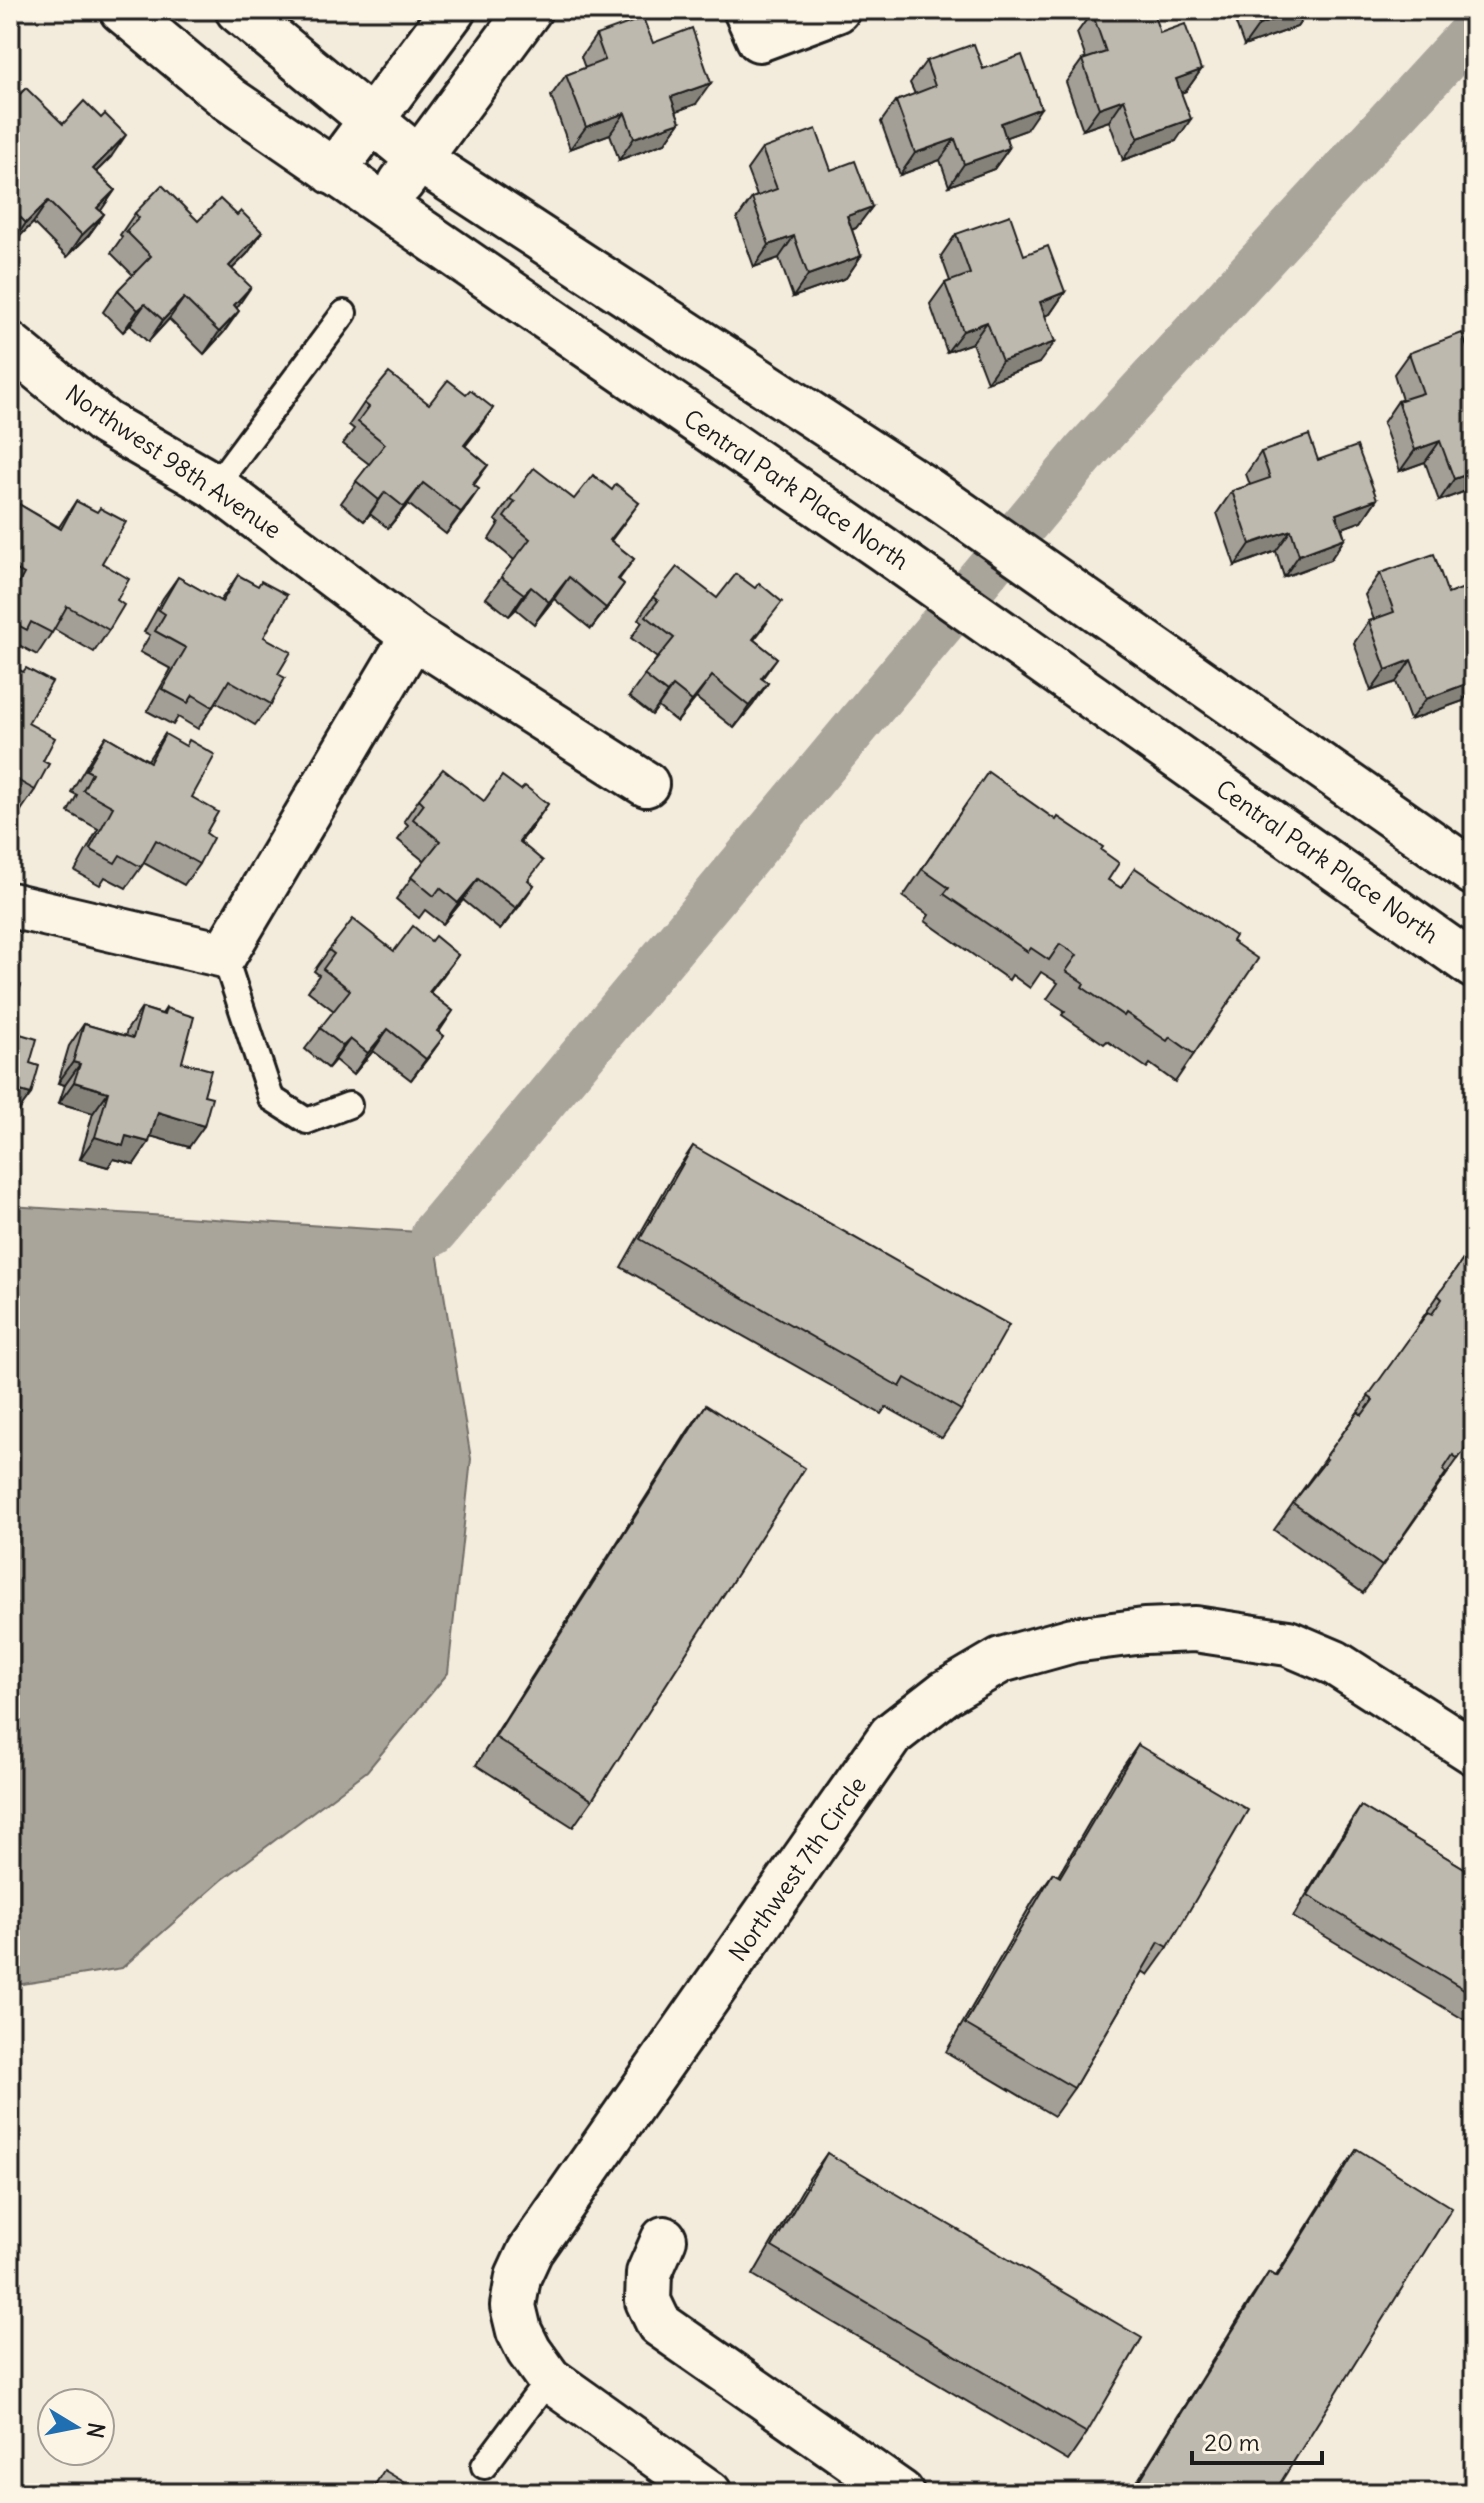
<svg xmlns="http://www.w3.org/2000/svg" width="1484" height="2503" font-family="Delius,sans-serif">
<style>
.water{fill:#aaa59b;stroke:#716e68;stroke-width:2}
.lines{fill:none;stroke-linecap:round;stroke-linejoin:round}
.canal{stroke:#aaa59b;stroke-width:46}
.service-casing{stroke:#1c1c1c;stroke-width:30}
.minor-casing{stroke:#1c1c1c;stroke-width:50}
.service{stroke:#fcf5e5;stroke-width:24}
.minor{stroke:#fcf5e5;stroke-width:44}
.wall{fill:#a39f96;stroke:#1c1c1c;stroke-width:2}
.shaded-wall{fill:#85827a;stroke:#1c1c1c;stroke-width:2}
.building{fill:#beb9ae;stroke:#1c1c1c;stroke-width:2}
.labels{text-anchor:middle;stroke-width:6;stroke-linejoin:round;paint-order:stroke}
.street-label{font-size:24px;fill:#1c1c1c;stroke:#fcf5e5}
</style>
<rect width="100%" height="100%" fill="#f3ecdd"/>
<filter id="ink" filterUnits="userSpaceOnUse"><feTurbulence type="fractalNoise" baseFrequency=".0125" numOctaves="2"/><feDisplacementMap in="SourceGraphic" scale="16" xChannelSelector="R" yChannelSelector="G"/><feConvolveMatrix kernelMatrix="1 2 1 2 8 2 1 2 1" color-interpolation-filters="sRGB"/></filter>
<g filter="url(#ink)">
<path class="water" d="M10 1206 434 1233 471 1459 448 1673 367 1771 222 1880 122 1968 10 1986Z"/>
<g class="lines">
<path class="canal" d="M434 1233 1087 450 1474 29"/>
<defs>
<g id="service">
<path d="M215 486 344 313"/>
<path d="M224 955 271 1098 307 1121 349 1105"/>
<path d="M484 2466 549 2379"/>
</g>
<g id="minor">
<path d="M122 10 229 99 883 549 1474 966"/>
<path d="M238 10 420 160 930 492 1474 873"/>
<path d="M746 10 759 39 837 10"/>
<path d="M333 172 453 10"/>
<path d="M401 183 529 10"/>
<path d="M10 345 105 423 215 486 413 636 224 955 10 905"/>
<path d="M413 636 646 784"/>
<path d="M664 2239 649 2273 648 2301 659 2324 901 2493"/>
<path d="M709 2493 549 2379 529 2351 519 2331 513 2306 518 2277 530 2251 891 1735 945 1693 1001 1660 1073 1640 1144 1631 1195 1629 1288 1643 1335 1663 1474 1752"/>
</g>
</defs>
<use href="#service" class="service-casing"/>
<use href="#minor" class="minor-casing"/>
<use href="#service" class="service"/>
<use href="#minor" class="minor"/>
</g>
<g class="wall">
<path d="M1202 10H1224L1205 17Z"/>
<path d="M1231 10H1309L1297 27 1244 46Z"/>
<path d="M1092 12 1160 33 1201 70 1186 91 1181 93 1176 141 1123 160 1109 121 1083 130 1066 82 1082 60 1086 59 1077 33Z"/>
<path d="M596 35 653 43 696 104 676 111 680 122 665 143 619 160 610 134 570 149 551 96 566 75 585 68 581 57Z"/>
<path d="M926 61 983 69 1026 130 1006 137 1009 148 994 169 949 186 940 160 900 175 881 122 896 101 915 94 910 83Z"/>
<path d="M10 104 63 124 111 157 96 172 115 190 100 211 104 214 88 236 67 257 33 223 11 245 10 244Z"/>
<path d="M762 149 831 170 872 207 856 228 852 230 861 256 846 278 793 297 779 258 754 267 737 219 752 198 757 196 747 170Z"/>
<path d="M135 213 198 221 237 215 262 232 247 254 232 269 236 308 224 332 204 354 169 319 148 342 130 325 123 332 103 312 118 290 133 275 111 253 122 237 120 235Z"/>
<path d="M956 234 1024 255 1065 292 1050 314 1045 315 1039 363 987 382 972 343 947 352 930 304 945 283 950 281 941 256Z"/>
<path d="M1409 353 1474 367V488L1439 501 1425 462 1400 471 1383 423 1398 401 1402 400 1394 374Z"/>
<path d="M466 394 493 408 465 446 488 465 474 485 464 511 446 534 408 504 388 528 370 514 364 521 341 503 369 464 343 444 354 429 349 425 364 403 429 404Z"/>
<path d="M1261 452 1318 460 1377 499 1362 521 1342 528 1345 538 1330 560 1284 577 1276 551 1235 566 1217 513 1232 491 1250 485 1246 474Z"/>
<path d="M612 490 639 503 611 541 634 559 619 580 624 584 591 629 554 599 534 624 516 609 509 616 486 598 514 560 489 539 499 523 495 520 510 499H574Z"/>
<path d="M76 501 117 600 109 630 94 652 54 629 37 655 17 644 11 652 10 651V513L17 503 59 527Z"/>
<path d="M1380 573 1448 594 1473 653 1469 654 1463 701 1410 720 1396 682 1371 691 1354 643 1369 621 1374 620 1365 595Z"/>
<path d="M238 575 264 637 278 674 271 704 255 725 216 702 198 729 178 717 173 725 147 711 171 669 140 652 150 635 144 632 163 598 178 577 220 601Z"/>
<path d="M653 597 717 598 767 623 754 640 777 658 762 679 768 683 734 728 696 698 677 722 658 707 652 715 629 697 657 658 631 638 642 622 638 619Z"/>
<path d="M10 665 28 723 43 761 35 790 20 812 10 806Z"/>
<path d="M165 734 206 833 199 864 184 885 144 863 126 888 105 877 100 885 75 871 98 829 68 812 77 795 71 792 91 758 106 736 148 760Z"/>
<path d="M419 799 484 801 533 826 520 842 529 881 534 885 500 930 463 900 443 924 425 910 419 918 396 899 424 861 398 840 408 825 404 821Z"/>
<path d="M969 800 1101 850 1108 880 1121 888 1232 941 1194 1054 1175 1082 1150 1064 1147 1068 1107 1041 1104 1044 1062 1015 1065 1011 1047 999 1058 983 1041 972 1030 988 1012 975 1009 980 925 921 929 915 903 897Z"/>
<path d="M431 941 458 955 430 993 453 1011 439 1032 444 1036 411 1080 373 1051 353 1075 335 1060 328 1068 305 1049 334 1011 308 991 319 975 314 971 329 950 394 951Z"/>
<path d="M142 1008 162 1014 166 1008 182 1062 189 1147 151 1136 134 1164 114 1159 108 1167 80 1159 93 1113 59 1103 65 1085 58 1083 69 1046 84 1024 125 1036 127 1030Z"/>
<path d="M693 1146 961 1410 942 1438 886 1407 881 1414 621 1267 674 1174Z"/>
<path d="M1474 1244V1436L1363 1593 1274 1530 1420 1324 1419 1323Z"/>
<path d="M706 1405 592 1800 573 1827 476 1765 687 1432Z"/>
<path d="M1138 1745 1168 1947 1148 1975 1142 1971 1074 2088 1054 2116 946 2052 1033 1901 1053 1873 1058 1876 1119 1772Z"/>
<path d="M1361 1806 1474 1874V2014L1468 2022 1293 1917 1346 1828Z"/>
<path d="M1357 2149 1274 2493H1130L1250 2300 1269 2272 1276 2276 1338 2177Z"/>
<path d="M827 2153 1087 2433 1068 2461 753 2275 808 2180Z"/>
</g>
<g class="shaded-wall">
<path d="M1209 10H1224L1205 17Z"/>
<path d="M1300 10H1309L1297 27 1244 46 1259 25Z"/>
<path d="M1201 70 1186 91 1161 101 1176 79Z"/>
<path d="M711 83 696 104 656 119 671 97Z"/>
<path d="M1124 99 1109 121 1083 130 1099 108Z"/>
<path d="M1041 108 1026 130 985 145 1001 123Z"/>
<path d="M625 113 610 134 570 149 586 127Z"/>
<path d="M1191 119 1176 141 1123 160 1138 138Z"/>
<path d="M680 122 665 143 619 160 634 138Z"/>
<path d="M126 135 111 157 78 190 93 169Z"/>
<path d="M955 139 940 160 900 175 915 153Z"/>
<path d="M1009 148 994 169 949 186 964 164Z"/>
<path d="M115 190 100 212 97 208Z"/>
<path d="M48 201 33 223 11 245 26 223Z"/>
<path d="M872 207 856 228 831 238 847 216Z"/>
<path d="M104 214 88 236 67 257 82 235Z"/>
<path d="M262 232 247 254 214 287 229 266Z"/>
<path d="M794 236 779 258 754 267 769 245Z"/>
<path d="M861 256 846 278 793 297 808 275Z"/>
<path d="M251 287 236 309 234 305Z"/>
<path d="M1065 292 1050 314 1025 323 1040 302Z"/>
<path d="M184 298 169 319 148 342 163 320Z"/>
<path d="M145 304 130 325 123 332 138 310Z"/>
<path d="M239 311 224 332 204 354 219 332Z"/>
<path d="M987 322 972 343 947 352 963 331Z"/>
<path d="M1055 342 1039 363 987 382 1002 361Z"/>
<path d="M493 408 478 430 449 467 464 445Z"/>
<path d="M1440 441 1425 462 1400 471 1415 450Z"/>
<path d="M1474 472V488L1439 501 1454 479Z"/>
<path d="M423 483 408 504 388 528 404 507Z"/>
<path d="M479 489 464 511 446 534 461 512Z"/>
<path d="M385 492 370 514 364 521 379 500Z"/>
<path d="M1377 499 1362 521 1321 536 1336 514Z"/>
<path d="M1291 530 1276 551 1235 566 1250 544Z"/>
<path d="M1345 538 1330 560 1284 577 1299 555Z"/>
<path d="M569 577 554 599 534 624 549 602Z"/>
<path d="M624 584 609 606 591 629 606 608Z"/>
<path d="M531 587 516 609 509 616 524 594Z"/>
<path d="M1474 636 1473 653 1448 661 1464 640Z"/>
<path d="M1411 660 1396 682 1371 691 1386 670Z"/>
<path d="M712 676 696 698 677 722 692 701Z"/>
<path d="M1474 681V686L1463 701 1410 720 1426 699Z"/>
<path d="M768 683 753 705 734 728 749 706Z"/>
<path d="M673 686 658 707 652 715 667 693Z"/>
<path d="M548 804 533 826 504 863 519 841Z"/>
<path d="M478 879 463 900 443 924 458 903Z"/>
<path d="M534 885 519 907 500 930 516 908Z"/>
<path d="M458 955 443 976 414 1013 429 992Z"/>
<path d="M388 1029 373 1051 353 1075 368 1053Z"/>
<path d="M444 1036 429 1057 411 1080 426 1059Z"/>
<path d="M350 1039 335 1060 328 1068 343 1046Z"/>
<path d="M73 1062 80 1064 65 1085 58 1083Z"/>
<path d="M74 1082 108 1092 93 1113 59 1103Z"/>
<path d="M10 1088 31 1094 15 1116 10 1114Z"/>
<path d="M158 1112 204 1126 189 1147 143 1134Z"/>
<path d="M126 1136 149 1142 134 1164 114 1159 108 1167 80 1159 95 1137Z"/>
</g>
<g class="building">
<path d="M1097 10H1152L1160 33 1185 24 1201 70 1176 79 1191 119 1138 138 1124 99 1099 108 1082 60 1106 52 1092 12Z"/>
<path d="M1254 10H1300L1259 25Z"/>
<path d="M643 18 653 43 692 28 711 83 671 97 680 122 634 138 625 113 586 127 566 75 605 60 596 35Z"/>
<path d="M974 44 983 69 1022 55 1041 108 1001 123 1009 148 964 164 955 139 915 153 896 101 935 86 926 61Z"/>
<path d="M26 88 63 124 84 101 101 118 105 114 126 135 93 169 115 190 97 208 104 214 82 235 48 201 26 223 10 207V164L15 159 10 154V104Z"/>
<path d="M816 129 831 170 855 161 872 207 847 216 861 256 808 275 794 236 769 245 752 198 777 189 762 149Z"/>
<path d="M162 185 198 221 220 199 237 215 241 211 262 232 229 266 251 287 234 305 239 311 219 332 184 298 163 320 145 304 138 310 118 290 151 256 126 231 139 218 135 213Z"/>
<path d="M1010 215 1024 255 1048 246 1065 292 1040 302 1055 342 1002 361 987 322 963 331 945 283 970 274 956 234Z"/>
<path d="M1462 333 1474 367V472L1454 479 1440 441 1415 450 1398 401 1423 393 1409 353Z"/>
<path d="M389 373 429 404 448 380 466 394 470 390 493 408 464 445 488 465 472 484 479 489 461 512 423 483 404 507 385 492 379 500 356 481 385 444 358 422 369 407 364 403Z"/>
<path d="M1309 435 1318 460 1357 446 1377 499 1336 514 1345 538 1299 555 1291 530 1250 544 1232 491 1270 478 1261 452Z"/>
<path d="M534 468 574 499 593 475 612 490 616 484 639 503 610 540 634 559 618 579 624 584 606 608 569 577 549 602 531 587 524 594 501 577 530 539 504 517 515 502 510 499Z"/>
<path d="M76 501 97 512 100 508 126 522 102 563 129 579 117 600 124 605 109 630 67 606 52 633 31 622 27 630 10 621V599L24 574 10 566V515L17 503 61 529Z"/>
<path d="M1434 554 1448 594 1472 585 1474 591V636L1464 640 1474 668V681L1426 699 1411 660 1386 670 1369 621 1394 612 1380 573Z"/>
<path d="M677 567 717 598 736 574 755 588 759 583 782 602 753 639 777 658 761 678 768 683 749 706 712 676 692 701 673 686 667 693 644 675 674 638 646 616 658 601 653 597Z"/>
<path d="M238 575 258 586 261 581 287 595 264 637 291 652 278 674 285 678 271 704 229 680 213 707 193 695 188 703 162 689 186 648 155 631 165 614 159 610 178 577 222 602Z"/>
<path d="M10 665 23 672 26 668 52 682 28 723 55 738 43 761 49 764 35 790 10 776Z"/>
<path d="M165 734 186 746 189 740 215 755 192 797 218 812 206 833 213 838 199 864 156 840 141 867 120 855 115 863 90 849 113 807 83 790 92 773 86 770 106 736 150 762Z"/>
<path d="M443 769 484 801 502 776 521 790 525 786 548 804 519 841 543 861 528 880 534 885 516 908 478 879 458 903 440 888 434 896 411 877 440 841 413 819 424 804 419 799Z"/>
<path d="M988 772 1056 820 1058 817 1103 847 1101 850 1119 863 1108 880 1121 888 1135 868 1235 936 1232 941 1258 959 1194 1054 1170 1037 1167 1041 1126 1013 1124 1016 1082 987 1084 983 1066 971 1077 955 1060 944 1049 960 1031 948 1028 952 944 894 949 888 922 869Z"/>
<path d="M353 919 394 951 413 926 431 941 435 936 458 955 429 992 453 1011 437 1031 444 1036 426 1059 388 1029 368 1053 350 1039 343 1046 320 1028 350 990 323 969 334 954 329 950Z"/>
<path d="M10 982 21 985 10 1024Z"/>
<path d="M142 1008 164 1015 166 1008 194 1017 182 1062 211 1070 204 1095 212 1097 204 1126 158 1112 149 1142 126 1136 123 1146 95 1137 108 1092 74 1082 80 1064 73 1062 84 1024 133 1038Z"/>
<path d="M10 1031 37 1039 30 1063 39 1066 31 1094 10 1088Z"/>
<path d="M693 1146 1009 1325 961 1410 905 1378 900 1387 640 1239Z"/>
<path d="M1474 1244V1436L1458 1459 1453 1455 1443 1470 1446 1473 1382 1566 1293 1503 1327 1459 1325 1458 1358 1412 1362 1415 1373 1400 1368 1396 1428 1312 1432 1314 1442 1299 1438 1295Z"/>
<path d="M706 1405 805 1468 592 1800 495 1737Z"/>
<path d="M1138 1745 1248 1810 1168 1947 1159 1942 1074 2088 965 2024 1053 1873 1060 1877Z"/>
<path d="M1361 1806 1474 1874V1995L1308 1895Z"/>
<path d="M1357 2149 1452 2208 1274 2493H1161L1140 2480 1269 2272 1277 2277Z"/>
<path d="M827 2153 1142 2338 1087 2433 772 2247Z"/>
<path d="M384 2470 422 2493H370Z"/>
</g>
</g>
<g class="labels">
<g class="street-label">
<text transform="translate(173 462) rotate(34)" y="8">Northwest 98th Avenue</text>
<text transform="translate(796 490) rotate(34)" y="8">Central Park Place North</text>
<text transform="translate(1327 862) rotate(35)" y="8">Central Park Place North</text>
<text transform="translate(798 1869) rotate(-55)" y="8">Northwest 7th Circle</text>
</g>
</g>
<rect width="1484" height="2503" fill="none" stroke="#fcf5e5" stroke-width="40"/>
<rect x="20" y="20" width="1444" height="2463" fill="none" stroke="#1c1c1c" stroke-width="3" filter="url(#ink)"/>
<g transform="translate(76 2427) rotate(100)"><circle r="38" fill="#fcf5e5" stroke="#a29e95" stroke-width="2"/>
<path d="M0-6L14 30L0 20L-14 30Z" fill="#1f6fb2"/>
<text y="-12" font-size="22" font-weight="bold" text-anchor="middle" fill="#1c1c1c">N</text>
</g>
<path d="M1192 2451v12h130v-12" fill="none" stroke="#1c1c1c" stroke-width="4"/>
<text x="1204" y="2451" font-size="24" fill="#1c1c1c" stroke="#fcf5e5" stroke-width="6" paint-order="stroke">20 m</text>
</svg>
